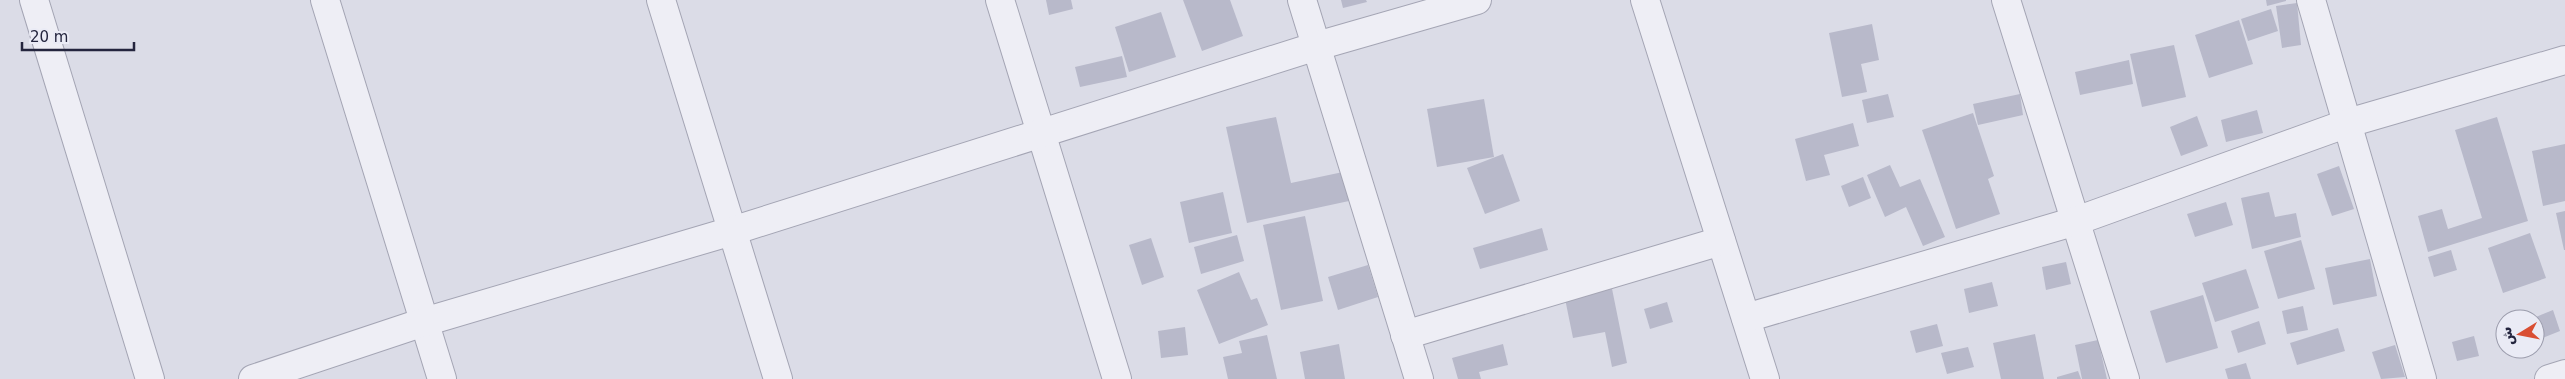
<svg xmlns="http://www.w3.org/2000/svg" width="2565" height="379" font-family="'DejaVu Sans',Vazirmatn,sans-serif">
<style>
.building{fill:#b8b9ca}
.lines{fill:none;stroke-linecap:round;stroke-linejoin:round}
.minor-casing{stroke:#a4a5b4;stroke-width:30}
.minor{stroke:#eeeef5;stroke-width:28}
</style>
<rect width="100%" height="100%" fill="#dbdce7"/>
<g class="building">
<path d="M1046 0H1071L1073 9 1049 15Z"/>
<path d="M1183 0H1230L1243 36 1202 51Z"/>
<path d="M1341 0H1366L1367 2 1343 8Z"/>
<path d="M2266 0H2286V1L2267 6Z"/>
<path d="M2297 3 2301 45 2282 48 2276 6Z"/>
<path d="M2271 9 2278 31 2248 41 2241 19Z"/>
<path d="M1161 12 1176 57 1129 72 1115 27Z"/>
<path d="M2239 20 2253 64 2209 78 2195 35Z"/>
<path d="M1872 24 1879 60 1861 64 1867 92 1842 97 1829 33Z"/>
<path d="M2174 45 2186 97 2142 107 2130 54Z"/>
<path d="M1122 56 1127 77 1080 87 1075 67Z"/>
<path d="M2129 60 2133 84 2080 95 2075 72Z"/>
<path d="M1888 94 1894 117 1867 123 1862 100Z"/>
<path d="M2020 94 2023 115 1978 125 1973 104Z"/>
<path d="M1484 99 1494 157 1437 167 1427 109Z"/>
<path d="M2257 110 2263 133 2226 142 2221 120Z"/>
<path d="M1973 113 1994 176 1988 179 2000 214 1956 229 1922 130Z"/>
<path d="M2197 116 2208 146 2181 156 2170 127Z"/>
<path d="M1276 117 1291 183 1343 172 1349 201 1247 223 1226 127Z"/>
<path d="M2497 117 2528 221 2428 252 2418 216 2442 209 2448 229 2482 218 2455 130Z"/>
<path d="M1853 123 1859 146 1824 155 1830 175 1806 181 1795 139Z"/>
<path d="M2565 144V201L2543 206 2532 151Z"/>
<path d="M1503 154 1520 201 1485 214 1467 168Z"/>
<path d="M1890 165 1900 187 1920 179 1945 237 1923 246 1906 207 1885 217 1867 175Z"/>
<path d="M2339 166 2354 209 2332 216 2317 174Z"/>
<path d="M1863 177 1871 198 1849 207 1841 186Z"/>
<path d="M1223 192 1232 233 1189 243 1180 202Z"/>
<path d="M2269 192 2275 217 2296 213 2301 237 2252 249 2241 198Z"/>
<path d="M2226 202 2233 225 2195 237 2187 214Z"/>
<path d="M2565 211V250H2564L2556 213Z"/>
<path d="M1305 216 1323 301 1281 310 1263 225Z"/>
<path d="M1542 228 1548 250 1480 269 1473 248Z"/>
<path d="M2530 233 2546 278 2503 293 2488 248Z"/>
<path d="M1237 235 1244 261 1201 274 1194 247Z"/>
<path d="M1151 238 1164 277 1142 285 1129 245Z"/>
<path d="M2301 240 2315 289 2278 299 2264 251Z"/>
<path d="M2451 250 2457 270 2434 277 2428 257Z"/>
<path d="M2370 259 2377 296 2333 305 2325 268Z"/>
<path d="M2066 262 2071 284 2046 290 2042 267Z"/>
<path d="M1607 264 1627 363 1612 367 1605 332 1573 338 1560 274Z"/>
<path d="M1368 265 1378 297 1338 310 1328 277Z"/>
<path d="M2246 269 2259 308 2215 322 2202 283Z"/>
<path d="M1239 272 1251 300 1257 298 1268 325 1219 344 1197 290Z"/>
<path d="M1992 282 1998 306 1969 313 1964 289Z"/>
<path d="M2203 295 2218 348 2166 363 2150 311Z"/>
<path d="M1667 302 1673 322 1650 329 1644 309Z"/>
<path d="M2303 306 2308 330 2287 334 2282 311Z"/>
<path d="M2553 310 2560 331 2535 341V319H2531Z"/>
<path d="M2259 321 2266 344 2238 353 2231 331Z"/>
<path d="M1937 324 1943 346 1916 353 1910 331Z"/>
<path d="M1185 327 1188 355 1161 358 1158 331Z"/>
<path d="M2338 328 2345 351 2297 365 2290 343Z"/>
<path d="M2035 334 2044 379H2001L1993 343Z"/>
<path d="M1267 335 1277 379H1228L1223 357 1242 353 1239 341Z"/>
<path d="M2474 336 2479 356 2457 361 2452 342Z"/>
<path d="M2098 340 2107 379H2082L2075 345Z"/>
<path d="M1339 344 1345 379H1305L1300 352Z"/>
<path d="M1503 344 1508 365 1479 372 1481 379H1458L1452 358Z"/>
<path d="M2395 345 2405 377 2381 379 2372 352Z"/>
<path d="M1968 347 1974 367 1947 374 1941 353Z"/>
<path d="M2246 363 2251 379H2228L2225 369Z"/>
<path d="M2078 371 2081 379H2057V377Z"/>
</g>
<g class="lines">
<defs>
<g id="minor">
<path d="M34 0 150 379"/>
<path d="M325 0 442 379"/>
<path d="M661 0 778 379"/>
<path d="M1000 0 1117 379"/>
<path d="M1302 0 1419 379"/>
<path d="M1645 0 1765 379"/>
<path d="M2006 0 2125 379"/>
<path d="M2311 0 2422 379"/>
<path d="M1746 318 2076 221 2348 123 2565 60"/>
<path d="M1405 335 1721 241"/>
<path d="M253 379 424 322 732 231 1317 46 1477 0"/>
<path d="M2549 379 2565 374"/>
</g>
</defs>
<use href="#minor" class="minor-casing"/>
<use href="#minor" class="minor"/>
</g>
<g transform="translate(2520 334) rotate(260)"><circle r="24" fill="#eaebf5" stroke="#9b9cac"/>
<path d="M0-4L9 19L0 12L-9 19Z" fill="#d94e33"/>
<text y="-8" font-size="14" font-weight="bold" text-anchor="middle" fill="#24253e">ش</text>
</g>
<path d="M22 42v8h112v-8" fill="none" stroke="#24253e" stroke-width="2.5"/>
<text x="30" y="42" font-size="15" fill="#24253e" stroke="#eaebf5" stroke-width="4" paint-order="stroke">20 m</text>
</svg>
